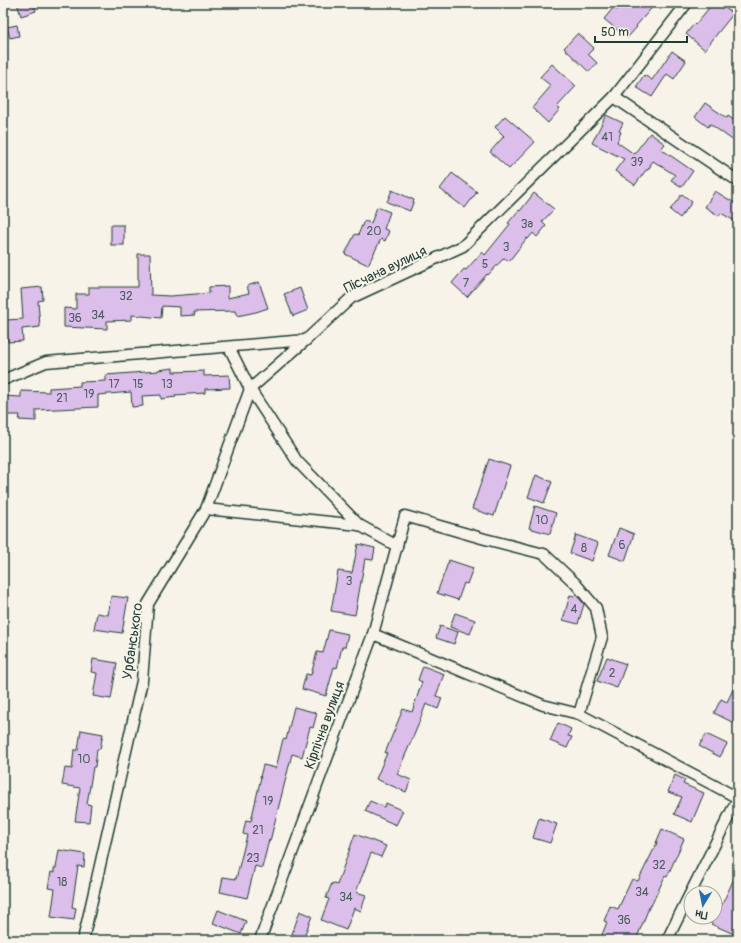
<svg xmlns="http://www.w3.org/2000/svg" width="741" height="943" font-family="Pangolin,sans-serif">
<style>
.building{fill:#dcbeeb;stroke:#1f3d34}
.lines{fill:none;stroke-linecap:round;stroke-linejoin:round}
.street-casing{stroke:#1f3d34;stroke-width:13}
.street{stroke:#f7f3e8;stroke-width:10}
.labels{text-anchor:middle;stroke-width:4;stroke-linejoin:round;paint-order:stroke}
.number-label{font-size:12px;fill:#4e5d62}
.street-label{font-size:14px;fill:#1f3d34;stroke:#f7f3e8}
</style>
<rect width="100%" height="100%" fill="#f7f3e8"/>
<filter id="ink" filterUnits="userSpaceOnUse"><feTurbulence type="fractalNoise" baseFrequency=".025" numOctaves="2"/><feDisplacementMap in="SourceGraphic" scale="8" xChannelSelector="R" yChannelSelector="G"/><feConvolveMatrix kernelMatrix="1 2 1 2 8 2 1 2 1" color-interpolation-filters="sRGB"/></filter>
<g filter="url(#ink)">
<g class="building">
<path d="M17 3H33L36 11 21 16Z"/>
<path d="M623 3H656L636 26 637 27 627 38 604 19 614 7 617 10Z"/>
<path d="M713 3H719L733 14 713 39 705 50 686 34 694 24 695 25Z"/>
<path d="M17 25 19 36 10 38 7 27Z"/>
<path d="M578 33 594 48 588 54 597 63 589 72 564 48Z"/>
<path d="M672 51 686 61 674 79 667 74 652 97 636 87 644 75 652 80Z"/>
<path d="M552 64 576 86 557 107 560 109 548 123 532 108 551 86 540 77Z"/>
<path d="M705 103 727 118 728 116 738 123V144L710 124 708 127 695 117Z"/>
<path d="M606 115 623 123 619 131 621 132 617 142 634 154 650 133 665 144 661 149 693 171 682 187 671 180 675 175 653 161 650 165H651L648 170H646L635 185 615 171 624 159 592 143Z"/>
<path d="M505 116 535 142 509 169 490 152 504 136 495 127Z"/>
<path d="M452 173 477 192 465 208 440 189Z"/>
<path d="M392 190 414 200 410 211 387 202Z"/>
<path d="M715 191 738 205V223L721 213 719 216 705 207Z"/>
<path d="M534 193 554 209 542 222 546 226 537 237 533 233 528 239 527 238 509 261 504 258 488 275 487 274 467 297 452 283 464 269 466 270 482 252 485 255 510 224 508 223 519 210 520 211Z"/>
<path d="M682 194 692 202 680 218 670 210Z"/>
<path d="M377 207 390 212 384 229 389 231 385 241 381 239 368 265 345 254 355 234 358 235 364 221 371 223Z"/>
<rect x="111" y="225" width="13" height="20"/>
<path d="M138 254H150L151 295 170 296 209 293V287L228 286V298L249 293 247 286 259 282 268 308 256 312 237 316 235 311 194 312 195 315 180 316V307L162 306 161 318 132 315V320L107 321V329L64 327V308L76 309V294H89V287H138Z"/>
<path d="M42 287 43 300 38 301 40 327 22 329 23 341 8 342 6 320 23 319 21 289Z"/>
<path d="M300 288 308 310 293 316 284 294Z"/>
<path d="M173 368V372L204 371V376L229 375 230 388 205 389V393L175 395 176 397 161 399V395L142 396 143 406 132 407 131 392 98 395V407L36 410V421L19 420 20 415H3V396L21 397V391L49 392V388L80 386V382L106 381V375L158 371V370Z"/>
<path d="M489 459 510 466 494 516 472 509Z"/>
<path d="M536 475 552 482 544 503 528 497Z"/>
<path d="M535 506 556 513 550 534 529 528Z"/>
<path d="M619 528 634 534 625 561 609 555Z"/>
<path d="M576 535 598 543 592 561 570 553Z"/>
<path d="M358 544 375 548 373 560 365 559 355 615 331 611 338 571 352 573Z"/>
<path d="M449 560 473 568 467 584 464 583 458 600 437 593Z"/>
<path d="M570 595 578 597 584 604 578 624 563 620Z"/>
<path d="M111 596 128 598 122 633 94 629 97 613 108 615Z"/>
<path d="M455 613 475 620 470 634 450 627Z"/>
<path d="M440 626 458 632 454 644 436 638Z"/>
<path d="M329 630 348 634 345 647H342L337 668 334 667 326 696 302 689 306 674 311 675 317 652 323 653Z"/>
<path d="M607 657 626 664 617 688 597 681Z"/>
<path d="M93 659 117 663 111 699 93 696 97 673 91 672Z"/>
<path d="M423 666 444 674 436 696 442 698 438 709 426 704 417 728 397 774 411 780 406 792 376 779 387 753H385L403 709 412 712 422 682 418 680Z"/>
<path d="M738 679V725L714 713 721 699 727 702Z"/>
<path d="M294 707 317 713 313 728 310 727 302 757 292 754 270 841 269 840 262 868 255 866 247 898 220 892 223 877 236 879 247 835 243 834 246 820 251 821 261 777H260L263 765 276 768 283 739 286 740Z"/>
<path d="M558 723 571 729 568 736 572 737 567 748 550 741Z"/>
<path d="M81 730 103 734 100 749H97L95 767H93L87 804 91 805 89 822 75 821 80 788 62 785 65 768 72 769 74 750H78Z"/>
<path d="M706 734 727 744 720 757 699 746Z"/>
<path d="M675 775 685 780 683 784 704 793 692 822 674 814 682 797 668 792Z"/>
<path d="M370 801 384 807 386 803 403 811 396 825 365 811Z"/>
<path d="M539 818 557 824 550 843 533 838Z"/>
<path d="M662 829 684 839 667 877 665 876 651 906 650 905 636 940H600L607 922 604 921 610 906 618 909 632 879 638 881 657 843H656Z"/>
<path d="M355 834 386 846 381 857 371 853 356 892 366 895 361 911 354 908 346 930 321 920 329 899 326 898 332 883 337 885Z"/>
<path d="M59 850 85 854 84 867 78 866 72 907 76 908 74 920 51 917 55 889 48 888 51 872 54 873V868H56Z"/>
<path d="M738 870V925L734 934 711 924 714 917H715L716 912 718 913Z"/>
<path d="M218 910 246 921 241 934 213 923Z"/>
<path d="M300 911 312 916 303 939 292 934Z"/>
</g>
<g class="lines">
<defs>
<g id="street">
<path d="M614 97 738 181"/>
<path d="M229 347 250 389 297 461 359 525"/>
<path d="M3 380 46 362 306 340 351 298 463 246 614 97 687 3"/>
<path d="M206 509 359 525 397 546"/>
<path d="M373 634 543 705 579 714 738 798"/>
<path d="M83 940 142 681 148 604 206 509 250 389 306 340"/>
<path d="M260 940 373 634 405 516 485 539 544 554 575 583 596 608 602 637 579 714"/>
<path d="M667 940 738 798"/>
</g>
</defs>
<use href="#street" class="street-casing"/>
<use href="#street" class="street"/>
</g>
</g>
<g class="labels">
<g class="number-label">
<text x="607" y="141">41</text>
<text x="637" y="166">39</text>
<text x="527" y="228">3а</text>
<text x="374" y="235">20</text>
<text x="506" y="251">3</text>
<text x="485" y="268">5</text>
<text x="466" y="287">7</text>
<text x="126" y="300">32</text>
<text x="98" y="319">34</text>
<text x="75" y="322">36</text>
<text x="114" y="388">17</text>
<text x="138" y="388">15</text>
<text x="167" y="388">13</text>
<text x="89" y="398">19</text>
<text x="62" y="402">21</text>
<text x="542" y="524">10</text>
<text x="622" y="549">6</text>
<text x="584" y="552">8</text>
<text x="349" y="585">3</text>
<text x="574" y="613">4</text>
<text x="612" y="677">2</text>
<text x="84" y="763">10</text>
<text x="268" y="805">19</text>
<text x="258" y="834">21</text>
<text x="253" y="862">23</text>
<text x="659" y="869">32</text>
<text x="62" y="886">18</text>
<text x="642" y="896">34</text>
<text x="346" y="901">34</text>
<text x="624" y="924">36</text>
</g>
<g class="street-label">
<text transform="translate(385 269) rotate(-26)" y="5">Пiсчана вулиця</text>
<text transform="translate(132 641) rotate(-82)" y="5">Урбанського</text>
<text transform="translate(324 725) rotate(-70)" y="5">Кiрпiчна вулиця</text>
</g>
</g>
<rect width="741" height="943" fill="none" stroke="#f7f3e8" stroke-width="16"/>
<rect x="8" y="8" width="725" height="927" fill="none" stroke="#1f3d34" stroke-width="1.5" filter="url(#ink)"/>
<g transform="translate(703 905) rotate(190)"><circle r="19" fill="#f7f3e8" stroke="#a1aaa0"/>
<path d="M0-3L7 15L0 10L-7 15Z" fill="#1f6fb2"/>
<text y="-6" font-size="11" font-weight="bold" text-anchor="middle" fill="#1f3d34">Пн</text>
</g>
<path d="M595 36v6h92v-6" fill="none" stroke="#1f3d34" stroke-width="2"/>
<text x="601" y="36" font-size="12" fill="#1f3d34" stroke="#f7f3e8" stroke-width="3" paint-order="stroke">50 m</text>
</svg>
